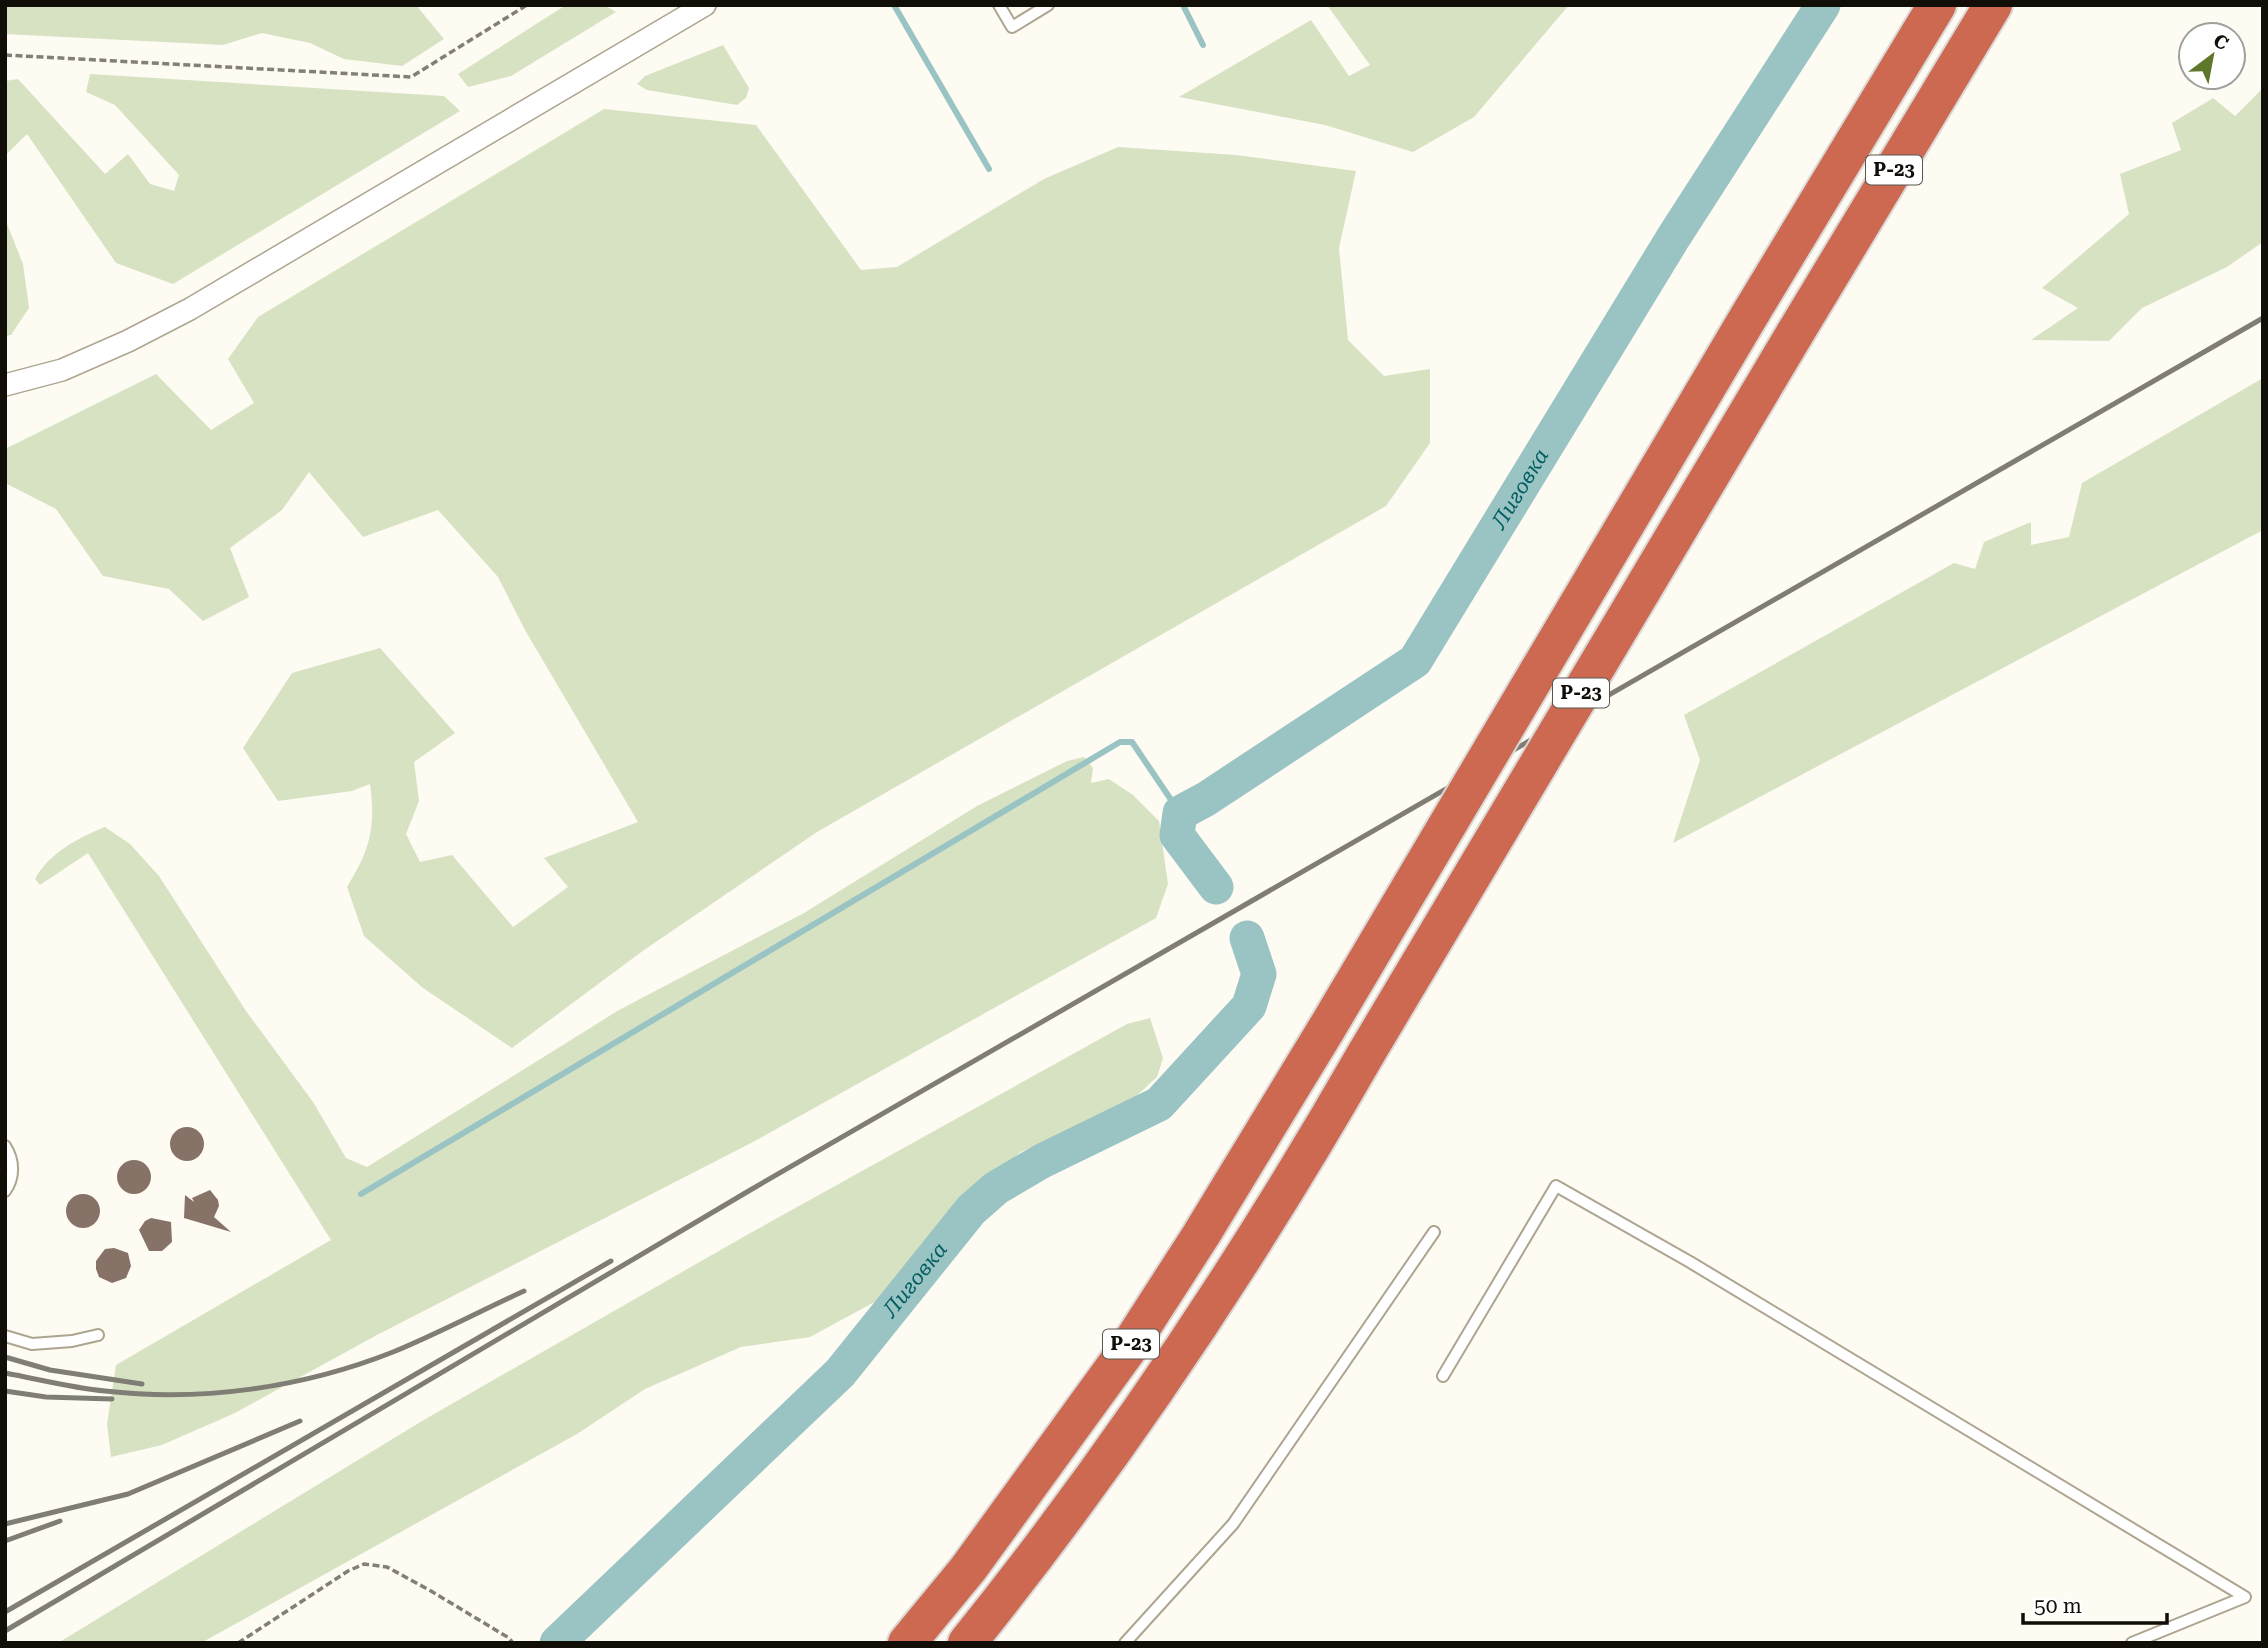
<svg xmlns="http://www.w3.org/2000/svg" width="2268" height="1648" font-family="'Roboto Serif',serif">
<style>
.green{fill:#d7e2c3}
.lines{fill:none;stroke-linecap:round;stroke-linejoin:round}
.stream{stroke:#9ac3c4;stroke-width:6}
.river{stroke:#9ac3c4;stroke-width:35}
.building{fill:#877268}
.lane-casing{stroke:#ada590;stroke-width:14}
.street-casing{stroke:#ada590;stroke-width:24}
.highway-casing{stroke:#d9d8d7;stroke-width:42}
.path{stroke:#827f77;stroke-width:3.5;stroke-dasharray:7 3.5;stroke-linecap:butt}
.lane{stroke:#fff;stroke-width:10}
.street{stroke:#fff;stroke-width:21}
.highway{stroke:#cd6950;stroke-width:38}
.rail{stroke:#807d75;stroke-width:5}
.highway-bridge-casing{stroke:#d9d8d7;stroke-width:42;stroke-linecap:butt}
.highway-bridge{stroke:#cd6950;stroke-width:38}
.labels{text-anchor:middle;stroke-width:5;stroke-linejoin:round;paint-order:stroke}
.shield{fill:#fff;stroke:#585651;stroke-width:2}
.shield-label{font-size:18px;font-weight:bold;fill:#110e07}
.water-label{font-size:21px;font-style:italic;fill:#025d60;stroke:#fff}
</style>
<rect width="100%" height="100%" fill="#fefbf2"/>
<g class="green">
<path d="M5 5H416L444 39 402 66 344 59 310 43 262 33 223 45 5 34Z"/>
<path d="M566 5H604L616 12 511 76 468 87 458 74Z"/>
<path d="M1327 5H1569L1474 117 1413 152 1325 125 1179 97 1311 20 1349 76 1370 65Z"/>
<path d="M723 45 749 88 746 98 737 105 647 90 637 84 645 76Z"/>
<path d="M90 74 444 96 460 111 173 284 116 263 27 134 5 156V81L18 79 105 174 128 154 150 184 174 191 179 175 115 105 86 92Z"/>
<path d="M2263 88V242L2227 267 2142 308 2109 341 2031 340 2078 308 2042 288 2129 214 2120 174 2181 150 2172 123 2213 98 2235 116Z"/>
<path d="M604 109 756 125 861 270 897 267 1044 179 1118 147 1236 155 1356 171 1339 248 1348 340 1384 376 1430 369V443L1386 506 817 832 644 950 512 1048 423 988 364 936 347 887C370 850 376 827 370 784L352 791 278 801 243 748 292 673 380 648 455 733 414 762 419 801 406 834 420 862 452 855 513 927 568 887 544 858 638 822 525 630 498 577 438 510 363 537 309 472 282 510 230 548 249 597 203 621 169 589 103 576 56 509 5 483V449L156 374 211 430 254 403 228 359 258 317Z"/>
<path d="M5 219 23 264 29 308 11 335 5 336Z"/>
<path d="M2263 378V530L1673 843 1700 760 1684 715 1954 563 1975 569 1984 542 2031 522V545L2069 537 2082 483Z"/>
<path d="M1084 757 1093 768 1091 783 1109 779 1133 795 1159 821 1168 884 1156 918 753 1142 375 1336 235 1413 162 1445 111 1457 107 1424 116 1365 331 1240 88 853 40 885 35 879C49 853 78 838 105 827L130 844 159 876 246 1011 313 1102 346 1158 367 1167 619 1010 804 913 977 806 1067 761Z"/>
<path d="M1150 1018 1163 1058 1157 1077 1133 1099 1021 1152 977 1188 891 1293 810 1337 741 1347 645 1389 577 1434 201 1643H58L422 1421 745 1236 1127 1024Z"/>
</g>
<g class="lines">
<g class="stream">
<path d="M894 5 989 169"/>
<path d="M1183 5 1203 45"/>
<path d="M361 1194 1120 742H1132L1180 813"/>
</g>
<g class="river">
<path id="s1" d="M1216 887 1177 835 1180 813 1206 799 1415 661 1673 238 1823 5"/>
<path id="s2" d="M557 1643 840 1373 971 1210 996 1188 1042 1161 1159 1104 1249 1006 1259 974 1247 938"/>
</g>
</g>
<g class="building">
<circle cx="187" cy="1144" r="17"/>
<circle cx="134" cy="1177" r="17"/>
<path d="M210 1190 218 1200 219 1206 214 1217 231 1232 184 1218 185 1195 194 1202 192 1198Z"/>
<circle cx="83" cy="1211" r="17"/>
<path d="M151 1218 171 1222 172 1242 162 1251H149L139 1230 145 1221Z"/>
<path d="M114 1248 128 1253 131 1266 126 1278 112 1283 99 1277 96 1269V1261L105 1249Z"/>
</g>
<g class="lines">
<defs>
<g id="lane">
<path d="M999 5 1012 27 1048 5"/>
<path d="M5 1146C14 1160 15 1177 5 1191"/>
<path d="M5 1336 32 1344 72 1341 98 1335"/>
<path d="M1443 1376 1556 1186 1690 1262 2245 1597 2132 1643"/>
<path d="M1125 1643 1233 1524 1434 1232"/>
</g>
<path id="street" d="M5 385 62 370 128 341 190 309 705 5"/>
<g id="highway">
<path d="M1752 311 1937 5"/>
<path d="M1794 335 1993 5"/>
<path d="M907 1643 968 1569 1127 1350 1201 1235 1327 1028"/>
<path d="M967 1643C1116 1458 1249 1258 1367 1052"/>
</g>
</defs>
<use href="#lane" class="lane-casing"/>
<use href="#street" class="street-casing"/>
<use href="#highway" class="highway-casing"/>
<g class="path">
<path d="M5 55 411 77 527 5"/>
<path d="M238 1643 348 1571 364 1564 387 1567 431 1591 509 1638 513 1643"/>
</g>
<use href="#lane" class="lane"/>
<use href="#street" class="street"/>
<use href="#highway" class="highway"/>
<g class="rail">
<path d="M5 1357 50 1370 142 1384"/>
<path d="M5 1373C38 1379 72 1388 105 1391 202 1402 302 1388 393 1352 437 1334 480 1311 524 1291"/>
<path d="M5 1391 46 1397 112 1399"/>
<path d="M5 1524 128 1494 300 1421"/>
<path d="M5 1541 60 1521"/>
<path d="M5 1612 611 1261"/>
<path d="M5 1631 752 1189 2263 318"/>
</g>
<defs>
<g id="highway-bridge">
<path d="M1327 1028 1752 311"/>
<path d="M1367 1052 1794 335"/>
</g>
</defs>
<use href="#highway-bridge" class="highway-bridge-casing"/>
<use href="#highway-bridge" class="highway-bridge"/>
</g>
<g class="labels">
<g class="shield">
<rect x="1866" y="155.5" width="56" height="29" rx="5"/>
<rect x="1553" y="678.5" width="56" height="29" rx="5"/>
<rect x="1103" y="1329.5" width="56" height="29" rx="5"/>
</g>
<g class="shield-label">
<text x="1894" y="176">Р-23</text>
<text x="1581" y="699">Р-23</text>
<text x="1131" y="1350">Р-23</text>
</g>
<g class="water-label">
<text dy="7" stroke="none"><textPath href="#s1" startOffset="569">Лиговка</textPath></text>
<text dy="7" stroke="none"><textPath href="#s2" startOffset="511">Лиговка</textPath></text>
</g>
</g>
<rect width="2268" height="1648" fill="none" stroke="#110e07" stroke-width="14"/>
<g transform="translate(2212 56) rotate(32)"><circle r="33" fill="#ffffff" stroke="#a09f9c" stroke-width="2"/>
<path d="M0-5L12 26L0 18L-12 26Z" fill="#5f772a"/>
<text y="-10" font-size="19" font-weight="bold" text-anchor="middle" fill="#110e07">С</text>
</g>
<path d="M2023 1613v10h144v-10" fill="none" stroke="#110e07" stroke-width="3.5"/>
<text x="2034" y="1613" font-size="21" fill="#110e07" stroke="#ffffff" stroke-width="5" paint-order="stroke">50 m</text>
</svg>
